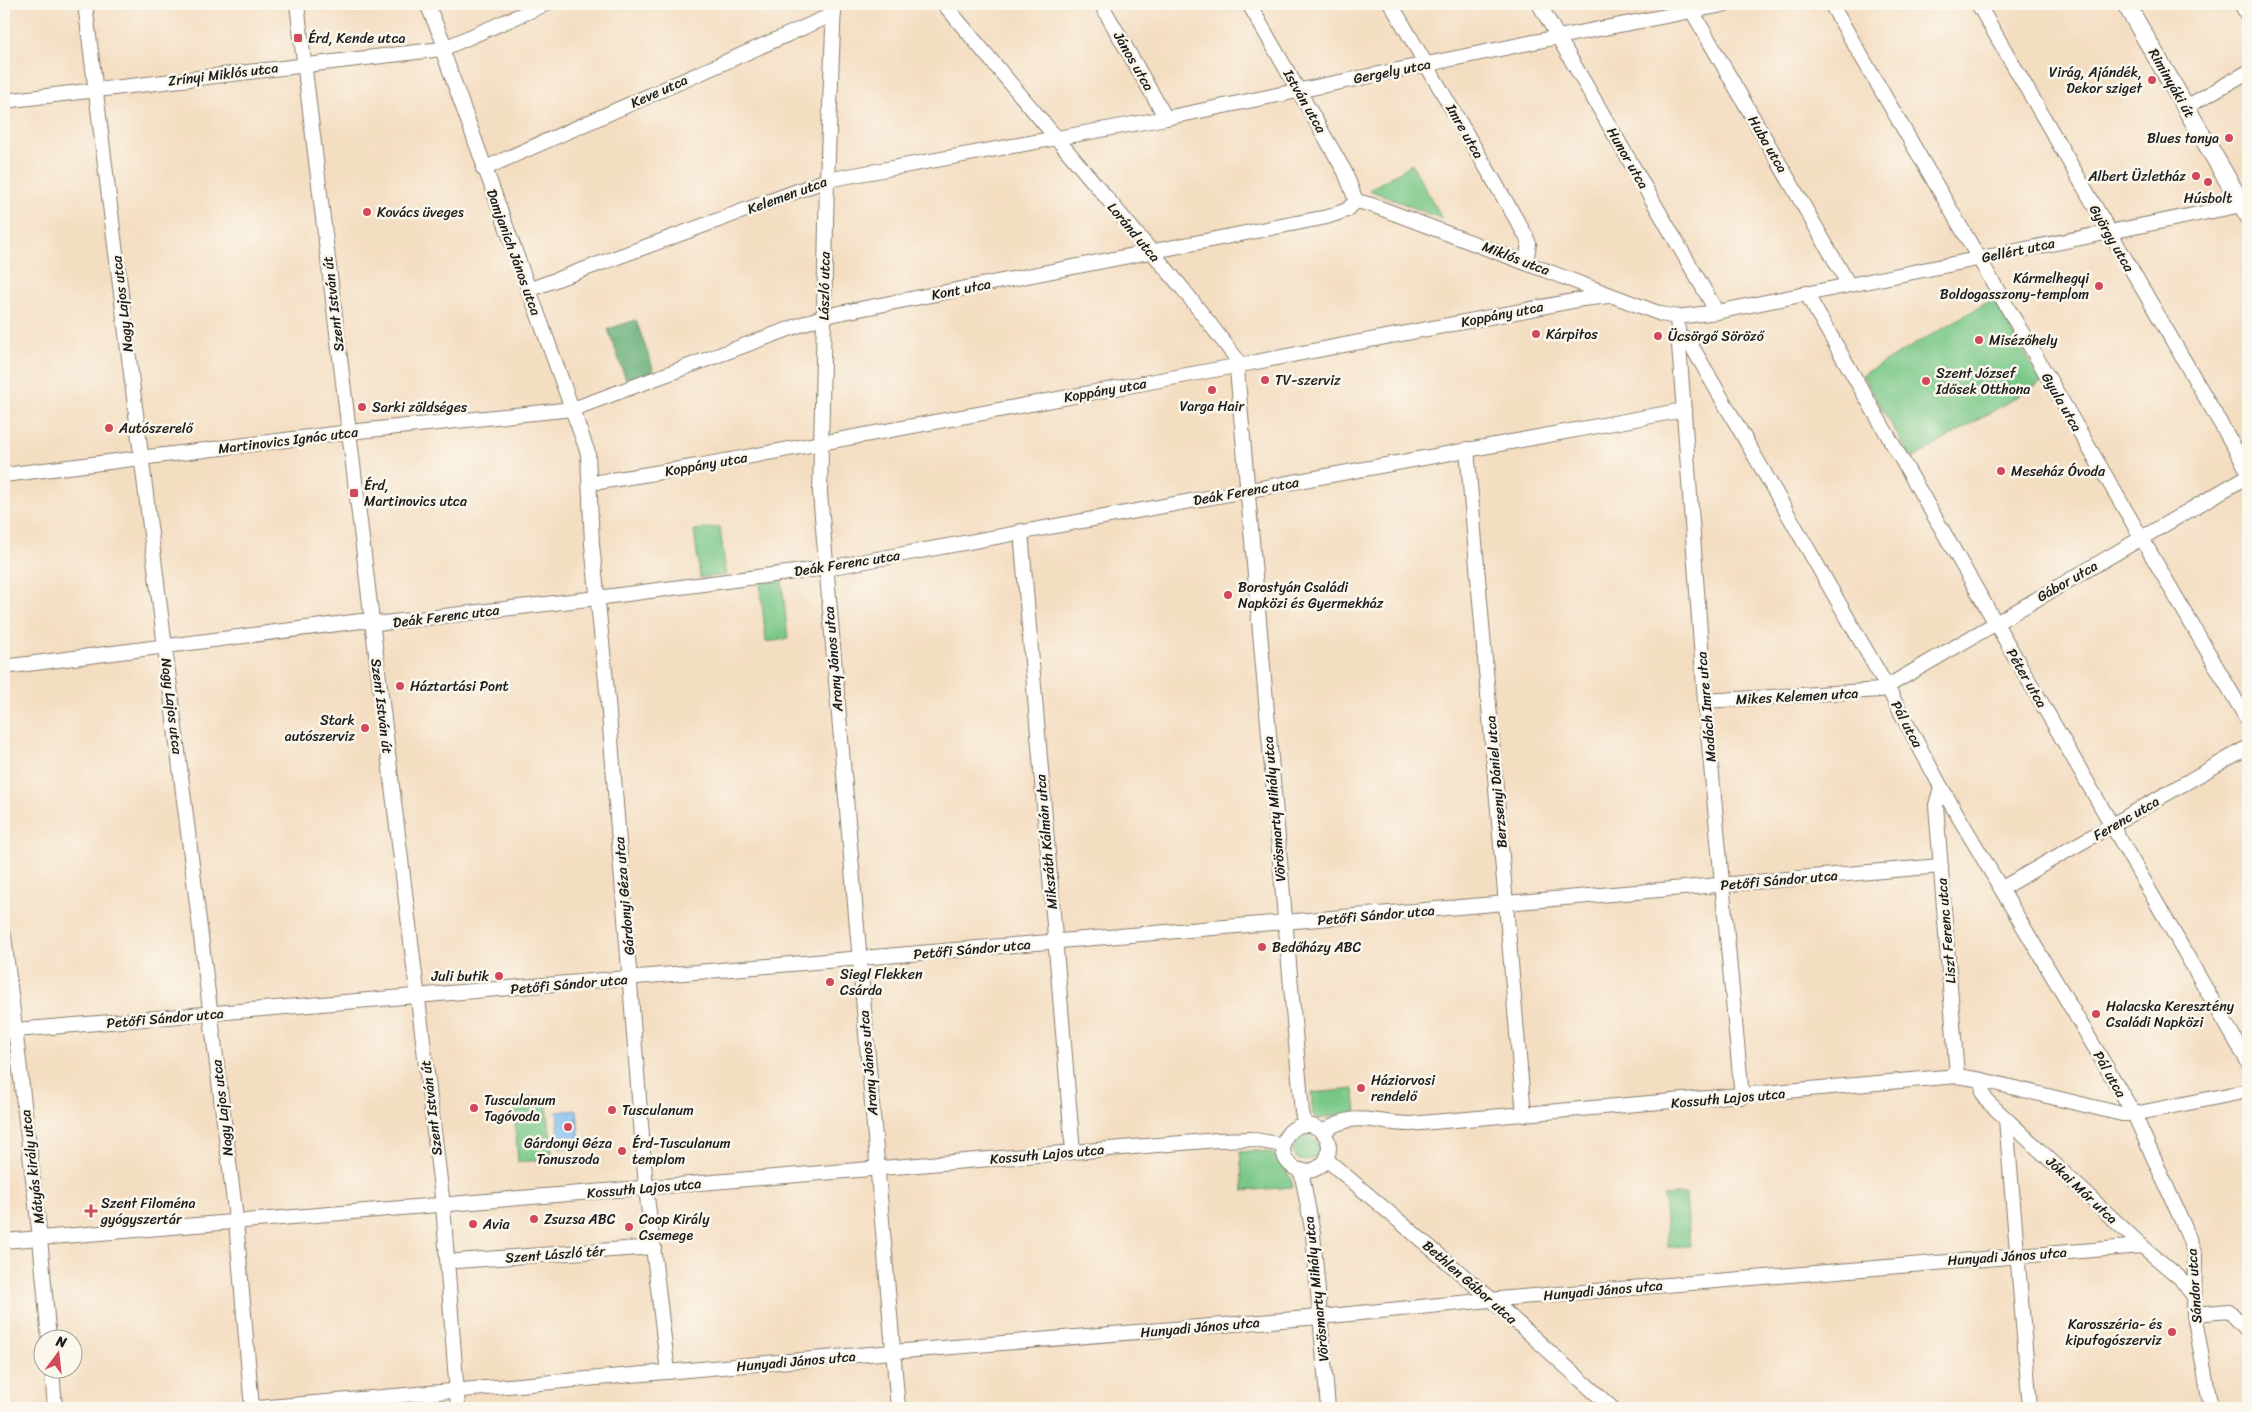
<svg xmlns="http://www.w3.org/2000/svg" width="2252" height="1412" font-family="Sriracha,sans-serif">
<style>
.green{fill:#78c787;stroke:#4a7252}
.forest{fill:#62ac74;stroke:#3f6448}
.water{fill:#7dbcf1;stroke:#4c6c86}
.lines{fill:none;stroke-linecap:round;stroke-linejoin:round}
.minor-casing{stroke:#887d6f;stroke-width:16}
.major-casing{stroke:#887d6f;stroke-width:20}
.minor{stroke:#fff;stroke-width:14}
.major{stroke:#fff;stroke-width:18}
.poi-dot{fill:#d1495b;stroke:#fbf7ec;stroke-width:2}
.labels{text-anchor:middle;stroke-width:5;stroke-linejoin:round;paint-order:stroke}
.poi-label{font-size:14px;fill:#1c1c1c;stroke:#fbf7ec;text-anchor:start}
.street-label{font-size:14px;fill:#1c1c1c;stroke:#fbf7ec}
</style>
<rect width="100%" height="100%" fill="#fbf7ec"/>
<filter id="ink" filterUnits="userSpaceOnUse"><feTurbulence type="fractalNoise" baseFrequency=".02" numOctaves="2"/><feDisplacementMap in="SourceGraphic" scale="10" xChannelSelector="R" yChannelSelector="G"/><feConvolveMatrix kernelMatrix="1 2 1 2 8 2 1 2 1" color-interpolation-filters="sRGB"/></filter>
<filter id="wash" filterUnits="userSpaceOnUse"><feTurbulence type="fractalNoise" baseFrequency=".0096" numOctaves="4" result="noise"/><feDisplacementMap in="SourceGraphic" scale="20" xChannelSelector="R" yChannelSelector="G"/><feGaussianBlur stdDeviation="1.12" result="paint"/><feColorMatrix in="noise" values="0 0 0 0 0 0 0 0 0 0 0 0 0 0 0 0 0 1.4 0 .05"/><feComposite in="paint" operator="in"/></filter>
<g filter="url(#wash)">
<rect width="100%" height="100%" fill="#f4dec2"/>
<g class="green">
<path d="M1412 164 1442 219 1369 190Z"/>
<path d="M1993 299 2042 382 1912 459 1862 375Z"/>
<path d="M720 527 726 575 700 578 694 530Z"/>
<path d="M782 581 788 639 766 642 760 583Z"/>
<path d="M1354 1089 1357 1111 1318 1119 1313 1115 1311 1093Z"/>
<path d="M546 1096 553 1159 518 1162 513 1100Z"/>
<circle cx="1305" cy="1148" r="13"/>
<path d="M1258 1151C1263 1152 1270 1151 1274 1155 1281 1160 1292 1179 1293 1187L1243 1191 1240 1152Z"/>
<path d="M1686 1194 1690 1246 1668 1247 1664 1196Z"/>
</g>
<path class="forest" d="M636 320 654 371 626 380 608 329Z"/>
<path class="water" d="M577 1110 580 1147 560 1148 557 1112Z"/>
</g>
<g filter="url(#ink)">
<g class="lines">
<defs>
<g id="minor">
<path d="M85 4 235 1210 252 1408"/>
<path d="M297 4 443 1205 458 1408"/>
<path d="M427 4 446 48"/>
<path d="M834 4 827 180 820 493 898 1408"/>
<path d="M944 4 1183 289 1236 358 1302 1112 1305 1125"/>
<path d="M1101 4 1166 118"/>
<path d="M1249 4 1345 172 1356 201"/>
<path d="M1391 4 1526 236 1529 244 1526 261"/>
<path d="M1539 4 1717 312"/>
<path d="M1688 4 1849 285"/>
<path d="M1831 4 2248 721"/>
<path d="M1978 4 2248 471"/>
<path d="M2241 4 2248 16"/>
<path d="M442 49 588 453 592 544 608 701 646 1188 668 1372"/>
<path d="M4 101 442 49 546 4"/>
<path d="M2186 107 2248 72"/>
<path d="M483 169 834 14"/>
<path d="M1356 201 1372 205 1661 314 1677 317 1717 312 2242 205"/>
<path d="M528 290 827 180 1166 118 1558 37 1728 4"/>
<path d="M1806 293 2248 1062"/>
<path d="M1677 317 1705 701 1742 1097"/>
<path d="M1678 337 1687 339 1698 357 1887 687 1941 787 2134 1114 2185 1228 2195 1255 2194 1314 2211 1408"/>
<path d="M1467 449 1524 1115"/>
<path d="M4 475 349 432 573 409 824 316 1327 217 1347 210 1356 201"/>
<path d="M599 482 698 466 1230 367 1583 299 1609 296"/>
<path d="M1021 531 1073 1152"/>
<path d="M4 667 361 621 384 623 597 598 833 567 1684 410"/>
<path d="M1705 701 1881 690 2248 476"/>
<path d="M1941 787 1936 805 1957 1076"/>
<path d="M2002 888 2248 747"/>
<path d="M4 936 40 1238 49 1340"/>
<path d="M4 1031 1941 866"/>
<path d="M1982 1080 1983 1093 1986 1100 2142 1246 2180 1278 2192 1294"/>
<path d="M2006 1119 2030 1408"/>
<circle cx="1306" cy="1148" r="23"/>
<path d="M1322 1132C1357 1109 1373 1124 1410 1124L1957 1076 1982 1080 2122 1114H2134L2248 1091"/>
<path d="M1326 1159 1491 1299 1612 1408"/>
<path d="M1301 1170 1313 1234 1328 1408"/>
<path d="M4 1241 1218 1140 1250 1139 1283 1145"/>
<path d="M457 1261 654 1247"/>
<path d="M2194 1314 2229 1311 2248 1331"/>
<path d="M52 1370 55 1408"/>
<path d="M258 1408 892 1352 1320 1317 1510 1298 2142 1246"/>
</g>
<path id="major" d="M2126 4 2248 215"/>
</defs>
<use href="#minor" class="minor-casing"/>
<use href="#major" class="major-casing"/>
<use href="#minor" class="minor"/>
<use href="#major" class="major"/>
</g>
</g>
<g class="poi-dot">
<rect x="293" y="33" width="10" height="10" rx="2.5"/>
<circle cx="2152" cy="80" r="5"/>
<circle cx="2229" cy="138" r="5"/>
<circle cx="2196" cy="176" r="5"/>
<circle cx="2208" cy="182" r="5"/>
<circle cx="367" cy="212" r="5"/>
<circle cx="2099" cy="286" r="5"/>
<circle cx="1536" cy="334" r="5"/>
<circle cx="1658" cy="336" r="5"/>
<circle cx="1979" cy="340" r="5"/>
<circle cx="1265" cy="380" r="5"/>
<circle cx="1926" cy="381" r="5"/>
<circle cx="1212" cy="390" r="5"/>
<circle cx="362" cy="407" r="5"/>
<circle cx="109" cy="428" r="5"/>
<circle cx="2001" cy="471" r="5"/>
<rect x="349" y="488" width="10" height="10" rx="2.5"/>
<circle cx="1228" cy="595" r="5"/>
<circle cx="400" cy="686" r="5"/>
<circle cx="365" cy="728" r="5"/>
<circle cx="1262" cy="947" r="5"/>
<circle cx="499" cy="976" r="5"/>
<circle cx="830" cy="982" r="5"/>
<circle cx="2096" cy="1014" r="5"/>
<circle cx="1361" cy="1088" r="5"/>
<circle cx="474" cy="1108" r="5"/>
<circle cx="612" cy="1110" r="5"/>
<circle cx="568" cy="1127" r="5"/>
<circle cx="622" cy="1151" r="5"/>
<path d="M88.5 1203.5h5v5h5v5h-5v5h-5v-5h-5v-5h5z"/>
<circle cx="534" cy="1219" r="5"/>
<circle cx="473" cy="1224" r="5"/>
<circle cx="629" cy="1227" r="5"/>
<circle cx="2172" cy="1332" r="5"/>
</g>
<g class="labels">
<g class="poi-label">
<text x="308" y="43">Érd, Kende utca</text>
<text x="2142" y="77" text-anchor="end">Virág, Ajándék,<tspan x="2142" dy="16">Dekor sziget</tspan></text>
<text x="2219" y="143" text-anchor="end">Blues tanya</text>
<text x="2186" y="181" text-anchor="end">Albert Üzletház</text>
<text x="2208" y="203" text-anchor="middle">Húsbolt</text>
<text x="377" y="217">Kovács üveges</text>
<text x="2089" y="283" text-anchor="end">Kármelhegyi<tspan x="2089" dy="16">Boldogasszony-templom</tspan></text>
<text x="1546" y="339">Kárpitos</text>
<text x="1668" y="341">Ücsörgő Söröző</text>
<text x="1989" y="345">Misézőhely</text>
<text x="1936" y="378">Szent József<tspan x="1936" dy="16">Idősek Otthona</tspan></text>
<text x="1275" y="385">TV-szerviz</text>
<text x="1212" y="411" text-anchor="middle">Varga Hair</text>
<text x="372" y="412">Sarki zöldséges</text>
<text x="119" y="433">Autószerelő</text>
<text x="2011" y="476">Meseház Óvoda</text>
<text x="364" y="490">Érd,<tspan x="364" dy="16">Martinovics utca</tspan></text>
<text x="1238" y="592">Borostyán Családi<tspan x="1238" dy="16">Napközi és Gyermekház</tspan></text>
<text x="410" y="691">Háztartási Pont</text>
<text x="355" y="725" text-anchor="end">Stark<tspan x="355" dy="16">autószerviz</tspan></text>
<text x="1272" y="952">Bedőházy ABC</text>
<text x="840" y="979">Siegl Flekken<tspan x="840" dy="16">Csárda</tspan></text>
<text x="489" y="981" text-anchor="end">Juli butik</text>
<text x="2106" y="1011">Halacska Keresztény<tspan x="2106" dy="16">Családi Napközi</tspan></text>
<text x="1371" y="1085">Háziorvosi<tspan x="1371" dy="16">rendelő</tspan></text>
<text x="484" y="1105">Tusculanum<tspan x="484" dy="16">Tagóvoda</tspan></text>
<text x="622" y="1115">Tusculanum</text>
<text x="568" y="1148" text-anchor="middle">Gárdonyi Géza<tspan x="568" dy="16">Tanuszoda</tspan></text>
<text x="632" y="1148">Érd-Tusculanum<tspan x="632" dy="16">templom</tspan></text>
<text x="101" y="1208">Szent Filoména<tspan x="101" dy="16">gyógyszertár</tspan></text>
<text x="544" y="1224">Zsuzsa ABC</text>
<text x="639" y="1224">Coop Király<tspan x="639" dy="16">Csemege</tspan></text>
<text x="483" y="1229">Avia</text>
<text x="2162" y="1329" text-anchor="end">Karosszéria- és<tspan x="2162" dy="16">kipufogószerviz</tspan></text>
</g>
<g class="street-label">
<text transform="translate(1134 61) rotate(60)" y="5">János utca</text>
<text transform="translate(1392 71) rotate(-11)" y="5">Gergely utca</text>
<text transform="translate(223 74) rotate(-7)" y="5">Zrínyi Miklós utca</text>
<text transform="translate(2172 83) rotate(60)" y="5">Riminyáki út</text>
<text transform="translate(659 91) rotate(-24)" y="5">Keve utca</text>
<text transform="translate(1305 101) rotate(60)" y="5">István utca</text>
<text transform="translate(1465 131) rotate(60)" y="5">Imre utca</text>
<text transform="translate(1768 144) rotate(60)" y="5">Huba utca</text>
<text transform="translate(1628 158) rotate(60)" y="5">Hunor utca</text>
<text transform="translate(787 195) rotate(-20)" y="5">Kelemen utca</text>
<text transform="translate(1134 232) rotate(50)" y="5">Loránd utca</text>
<text transform="translate(2112 238) rotate(60)" y="5">György utca</text>
<text transform="translate(2018 250) rotate(-12)" y="5">Gellért utca</text>
<text transform="translate(514 252) rotate(70)" y="5">Damjanich János utca</text>
<text transform="translate(1516 258) rotate(21)" y="5">Miklós utca</text>
<text transform="translate(824 286) rotate(-89)" y="5">László utca</text>
<text transform="translate(961 289) rotate(-11)" y="5">Kont utca</text>
<text transform="translate(122 304) rotate(-97)" y="5">Nagy Lajos utca</text>
<text transform="translate(333 304) rotate(-97)" y="5">Szent István út</text>
<text transform="translate(1502 314) rotate(-11)" y="5">Koppány utca</text>
<text transform="translate(1105 390) rotate(-10)" y="5">Koppány utca</text>
<text transform="translate(2062 402) rotate(60)" y="5">Gyula utca</text>
<text transform="translate(288 440) rotate(-7)" y="5">Martinovics Ignác utca</text>
<text transform="translate(706 464) rotate(-10)" y="5">Koppány utca</text>
<text transform="translate(1246 491) rotate(-10)" y="5">Deák Ferenc utca</text>
<text transform="translate(847 563) rotate(-9)" y="5">Deák Ferenc utca</text>
<text transform="translate(2067 581) rotate(-30)" y="5">Gábor utca</text>
<text transform="translate(446 616) rotate(-7)" y="5">Deák Ferenc utca</text>
<text transform="translate(833 659) rotate(-95)" y="5">Arany János utca</text>
<text transform="translate(2027 678) rotate(60)" y="5">Péter utca</text>
<text transform="translate(1797 696) rotate(-3)" y="5">Mikes Kelemen utca</text>
<text transform="translate(172 706) rotate(83)" y="5">Nagy Lajos utca</text>
<text transform="translate(382 706) rotate(83)" y="5">Szent István út</text>
<text transform="translate(1706 707) rotate(-95)" y="5">Madách Imre utca</text>
<text transform="translate(1907 724) rotate(62)" y="5">Pál utca</text>
<text transform="translate(1496 782) rotate(-95)" y="5">Berzsenyi Dániel utca</text>
<text transform="translate(1274 809) rotate(-95)" y="5">Vörösmarty Mihály utca</text>
<text transform="translate(2126 818) rotate(-30)" y="5">Ferenc utca</text>
<text transform="translate(1046 842) rotate(-95)" y="5">Mikszáth Kálmán utca</text>
<text transform="translate(1779 880) rotate(-5)" y="5">Petőfi Sándor utca</text>
<text transform="translate(624 896) rotate(-95)" y="5">Gárdonyi Géza utca</text>
<text transform="translate(1376 915) rotate(-5)" y="5">Petőfi Sándor utca</text>
<text transform="translate(1946 931) rotate(-95)" y="5">Liszt Ferenc utca</text>
<text transform="translate(972 949) rotate(-5)" y="5">Petőfi Sándor utca</text>
<text transform="translate(569 984) rotate(-5)" y="5">Petőfi Sándor utca</text>
<text transform="translate(165 1018) rotate(-5)" y="5">Petőfi Sándor utca</text>
<text transform="translate(868 1063) rotate(-95)" y="5">Arany János utca</text>
<text transform="translate(2110 1074) rotate(60)" y="5">Pál utca</text>
<text transform="translate(1728 1098) rotate(-5)" y="5">Kossuth Lajos utca</text>
<text transform="translate(222 1108) rotate(-97)" y="5">Nagy Lajos utca</text>
<text transform="translate(431 1108) rotate(-97)" y="5">Szent István út</text>
<text transform="translate(1047 1154) rotate(-5)" y="5">Kossuth Lajos utca</text>
<text transform="translate(32 1167) rotate(-97)" y="5">Mátyás király utca</text>
<text transform="translate(644 1188) rotate(-5)" y="5">Kossuth Lajos utca</text>
<text transform="translate(2082 1190) rotate(43)" y="5">Jókai Mór utca</text>
<text transform="translate(555 1254) rotate(-4)" y="5">Szent László tér</text>
<text transform="translate(2007 1256) rotate(-4)" y="5">Hunyadi János utca</text>
<text transform="translate(1470 1282) rotate(41)" y="5">Bethlen Gábor utca</text>
<text transform="translate(2194 1286) rotate(-94)" y="5">Sándor utca</text>
<text transform="translate(1316 1289) rotate(-96)" y="5">Vörösmarty Mihály utca</text>
<text transform="translate(1603 1290) rotate(-5)" y="5">Hunyadi János utca</text>
<text transform="translate(1200 1327) rotate(-5)" y="5">Hunyadi János utca</text>
<text transform="translate(796 1361) rotate(-5)" y="5">Hunyadi János utca</text>
</g>
</g>
<rect width="2252" height="1412" fill="none" stroke="#fbf7ec" stroke-width="20"/>
<g transform="translate(58 1354) rotate(15)"><circle r="24" fill="#fbf7ec" stroke="#a29f99"/>
<path d="M0-4L9 19L0 12L-9 19Z" fill="#d1495b"/>
<text y="-8" font-size="14" font-weight="bold" text-anchor="middle" fill="#1c1c1c">N</text>
</g>
</svg>
